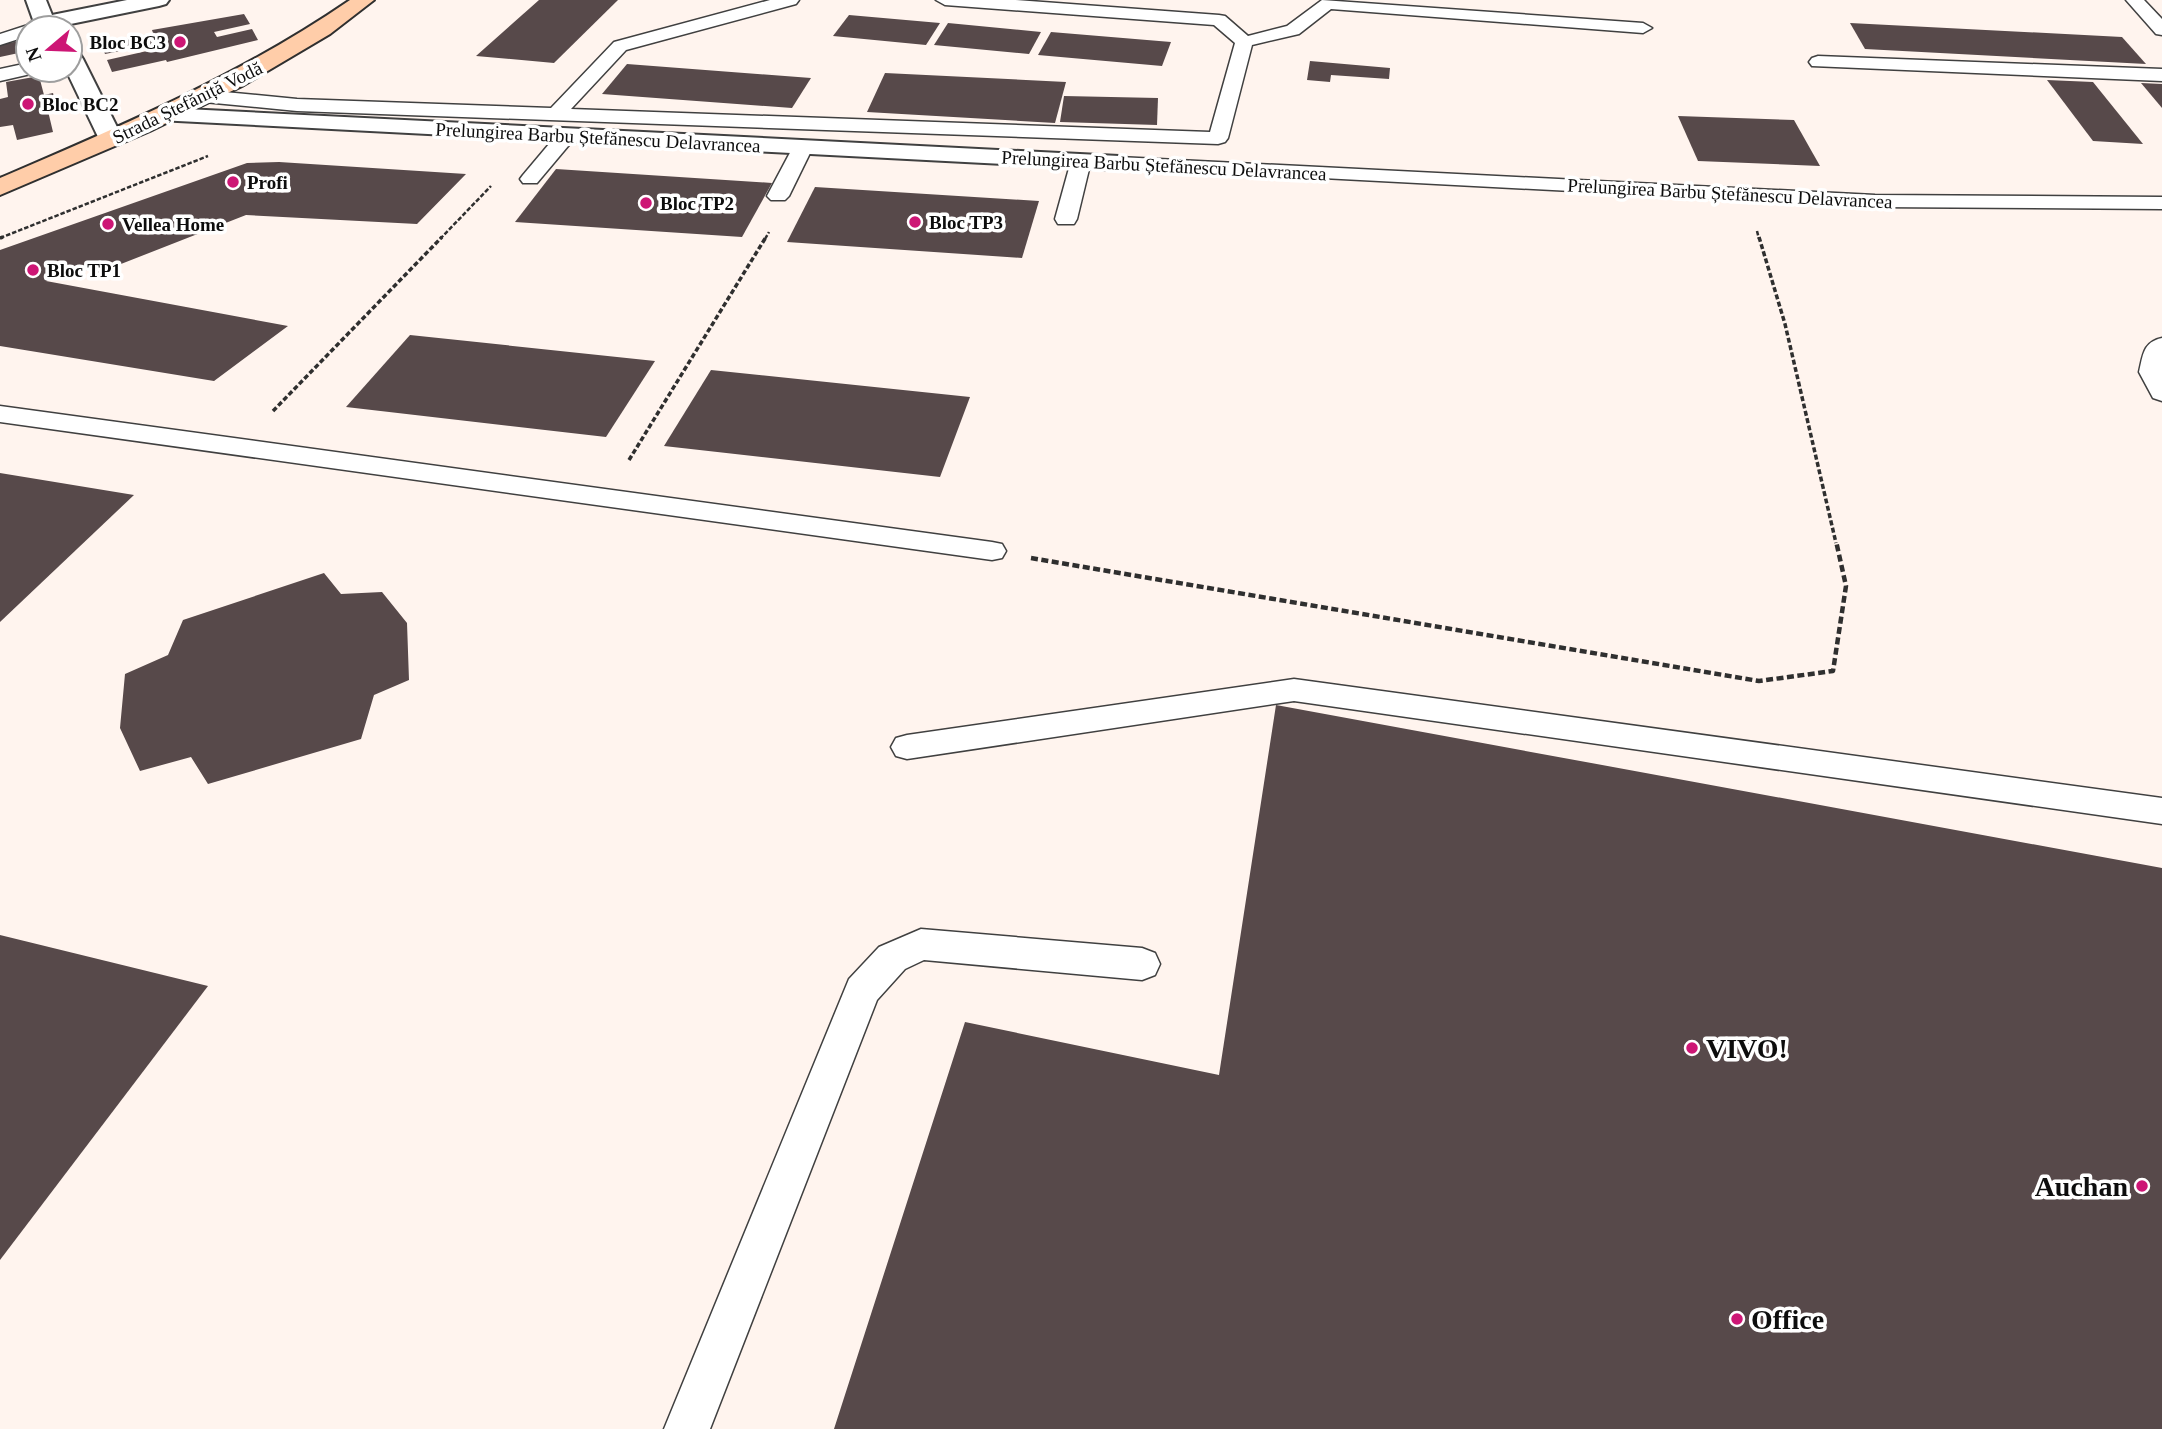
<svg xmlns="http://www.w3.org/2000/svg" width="2162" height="1429" font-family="'Times New Roman',serif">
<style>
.building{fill:#57494a}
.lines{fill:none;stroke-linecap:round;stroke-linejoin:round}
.lane-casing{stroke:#404040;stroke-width:3}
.street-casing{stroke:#404040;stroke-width:4}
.secondary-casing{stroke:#2f2f2f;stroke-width:4}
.path-far2{stroke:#2f2f2f;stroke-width:2.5;stroke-dasharray:4.5 2;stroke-linecap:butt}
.path-far1{stroke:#2f2f2f;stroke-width:3.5;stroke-dasharray:5 2.5;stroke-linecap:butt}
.path{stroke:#2f2f2f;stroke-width:4.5;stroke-dasharray:7 3.5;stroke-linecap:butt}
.lane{fill:#fff;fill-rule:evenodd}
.street{fill:#fff;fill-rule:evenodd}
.secondary{fill:#ffcda9;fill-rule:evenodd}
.poi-dot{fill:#cd1675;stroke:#fff;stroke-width:2.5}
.labels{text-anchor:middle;stroke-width:7;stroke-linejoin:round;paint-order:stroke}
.far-poi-label{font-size:19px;font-weight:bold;fill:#0d0d0d;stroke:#fff;text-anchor:start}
.far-street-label{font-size:19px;fill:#0d0d0d;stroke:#fff}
.near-poi-label{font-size:28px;font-weight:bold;fill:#0d0d0d;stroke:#fff;text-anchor:start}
</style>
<rect width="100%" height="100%" fill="#fff4ee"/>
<g class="building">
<path d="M539 0H618L554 63 476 56Z"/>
<path d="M244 14 250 24 214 32 217 37 252 29 258 40 167 62 166 60 112 72 107 60 147 51 145 46 105 54 101 44 153 33 152 30Z"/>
<path d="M849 15 940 23 926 45 833 36Z"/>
<path d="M948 23 1041 32 1029 54 934 45Z"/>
<path d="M1850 23 2122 37 2146 64 1865 49Z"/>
<path d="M1051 32 1171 42 1162 66 1038 55Z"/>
<path d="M28 39V51L0 57V45Z"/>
<path d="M1310 61 1390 68 1389 79 1331 75 1330 82 1307 80Z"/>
<path d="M627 64 811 78 792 108 602 94Z"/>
<path d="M885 73 1066 82 1055 123 867 112Z"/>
<path d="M39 76 44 95 53 93 57 109 48 111 53 132 17 140 13 125 0 127V99L8 97 6 82Z"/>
<path d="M2047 80 2093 82 2143 144 2093 141Z"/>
<path d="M2141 83 2162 84V108Z"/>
<path d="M1064 96 1158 98 1157 125 1060 122Z"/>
<path d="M1678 116 1794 120 1820 166 1698 161Z"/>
<path d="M279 162 466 174 417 224 246 215 98 273 72 267 46 281 288 326 214 381 0 346V250L247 163Z"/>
<path d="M556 169 772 183 742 237 515 222Z"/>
<path d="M815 187 1039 201 1022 258 787 242Z"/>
<path d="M410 335 655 361 606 437 346 407Z"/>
<path d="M711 370 970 397 940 477 664 446Z"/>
<path d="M0 473 134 495 0 622Z"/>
<path d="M324 573 341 594 382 592 407 623 409 680 374 695 361 739 208 784 191 757 140 771 120 728 125 674 168 655 183 620Z"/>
<path d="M1276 705 2162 868V1429H834L965 1022 1219 1075Z"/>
<path d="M0 935 208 986 0 1260Z"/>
</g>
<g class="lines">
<defs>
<g id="lane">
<path d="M770 0H799L796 4 626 50 571 109 1210 132 1235 43 1214 25 945 5 936 0H1016L1219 15 1225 16 1248 36 1287 26 1322 0 1643 23 1652 28 1643 33 1331 9 1299 34 1252 45 1228 138 1225 142 1218 144 297 111 204 102 194 96 204 90 297 99 551 108 614 42Z"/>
<path d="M2126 0H2144L2162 19V35L2156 34Z"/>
<path d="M28 25 35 28H28V36L0 45V34Z"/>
<path d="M1818 56 2162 69V81L1812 66 1809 62 1812 58Z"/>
<path d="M28 63V70H37L35 73 0 81V69Z"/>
<path d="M567 129 574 131 577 135 574 139 537 183H523L520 179 523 175 560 131Z"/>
<path d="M803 141 810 143 813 147 789 196 785 200H771L767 196 793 147 796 143Z"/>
<path d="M1081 155 1088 157 1091 161 1077 219 1074 224H1058L1055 219 1071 161 1074 157Z"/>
<path d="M1119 157 1875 195 2162 197V209L1875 207 1112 167 1109 163 1112 159Z"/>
<path d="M2162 338V401L2153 398 2139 372C2143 355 2143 342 2162 338Z"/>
<path d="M0 406 992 542 1002 544 1006 551 1002 558 992 560 0 422Z"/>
<path d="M1294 679 2162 798V824L1294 701 907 759 896 756 891 747 896 738 907 735Z"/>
<path d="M921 929 1142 948 1155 953 1160 964 1155 975 1142 980 924 960 905 969 877 1000 710 1429H664L849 979 879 947Z"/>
</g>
<g id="street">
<path d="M26 0H46L52 15 127 0H169L166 4 159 6 51 28H36Z"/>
<path d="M70 53 80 54 83 59 123 139 120 144 111 146 102 144 99 139 66 70H70Z"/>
<path d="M166 108 1119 156 1128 158 1131 163 1128 168 1119 170 158 120 154 115 158 110Z"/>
</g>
<path id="secondary" d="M350 0H374L330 34 242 86 150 131 0 195V178C121 126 241 75 350 0Z"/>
</defs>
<use href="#lane" class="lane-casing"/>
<use href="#street" class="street-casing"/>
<use href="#secondary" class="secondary-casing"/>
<g class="path-far2">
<path d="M1757 231 1759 239"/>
<path d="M0 238 208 156"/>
<path d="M440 239 491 186"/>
<path d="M765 239 769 232"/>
</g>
<g class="path-far1">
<path d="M1759 237 1785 324 1836 543"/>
<path d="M0 238 3 237"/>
<path d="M273 411 442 237"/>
<path d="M629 460 766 237"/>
</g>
<path class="path" d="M1031 558 1759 681 1833 671 1846 586 1836 541"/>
<use href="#lane" class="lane"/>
<use href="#street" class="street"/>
<use href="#secondary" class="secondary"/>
</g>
<g class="poi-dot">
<circle cx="180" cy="42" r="7"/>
<circle cx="28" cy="104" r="7"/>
<circle cx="233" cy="182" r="7"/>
<circle cx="646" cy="203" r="7"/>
<circle cx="915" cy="222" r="7"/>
<circle cx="108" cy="224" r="7"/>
<circle cx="33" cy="270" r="7"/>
<circle cx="1692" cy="1048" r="7"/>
<circle cx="2142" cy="1186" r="7"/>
<circle cx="1737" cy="1319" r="7"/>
</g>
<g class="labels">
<g class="far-poi-label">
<text x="166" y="49" text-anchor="end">Bloc BC3</text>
<text x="42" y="111">Bloc BC2</text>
<text x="247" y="189">Profi</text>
<text x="660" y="210">Bloc TP2</text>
<text x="929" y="229">Bloc TP3</text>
<text x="122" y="231">Vellea Home</text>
<text x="47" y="277">Bloc TP1</text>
</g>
<g class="far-street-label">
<text transform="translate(187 102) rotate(-26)" y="7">Strada Ștefăniță Vodă</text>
<text transform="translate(598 137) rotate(3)" y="7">Prelungirea Barbu Ștefănescu Delavrancea</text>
<text transform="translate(1164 165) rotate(3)" y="7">Prelungirea Barbu Ștefănescu Delavrancea</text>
<text transform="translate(1730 193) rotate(3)" y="7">Prelungirea Barbu Ștefănescu Delavrancea</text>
</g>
<g class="near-poi-label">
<text x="1706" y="1058">VIVO!</text>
<text x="2128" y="1196" text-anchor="end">Auchan</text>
<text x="1751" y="1329">Office</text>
</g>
</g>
<g transform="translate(49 49) rotate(251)"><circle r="33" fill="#ffffff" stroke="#9e9e9e" stroke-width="2"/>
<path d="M0-5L12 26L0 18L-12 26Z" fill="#cd1675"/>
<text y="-10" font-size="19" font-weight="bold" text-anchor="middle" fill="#0d0d0d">N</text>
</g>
</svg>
